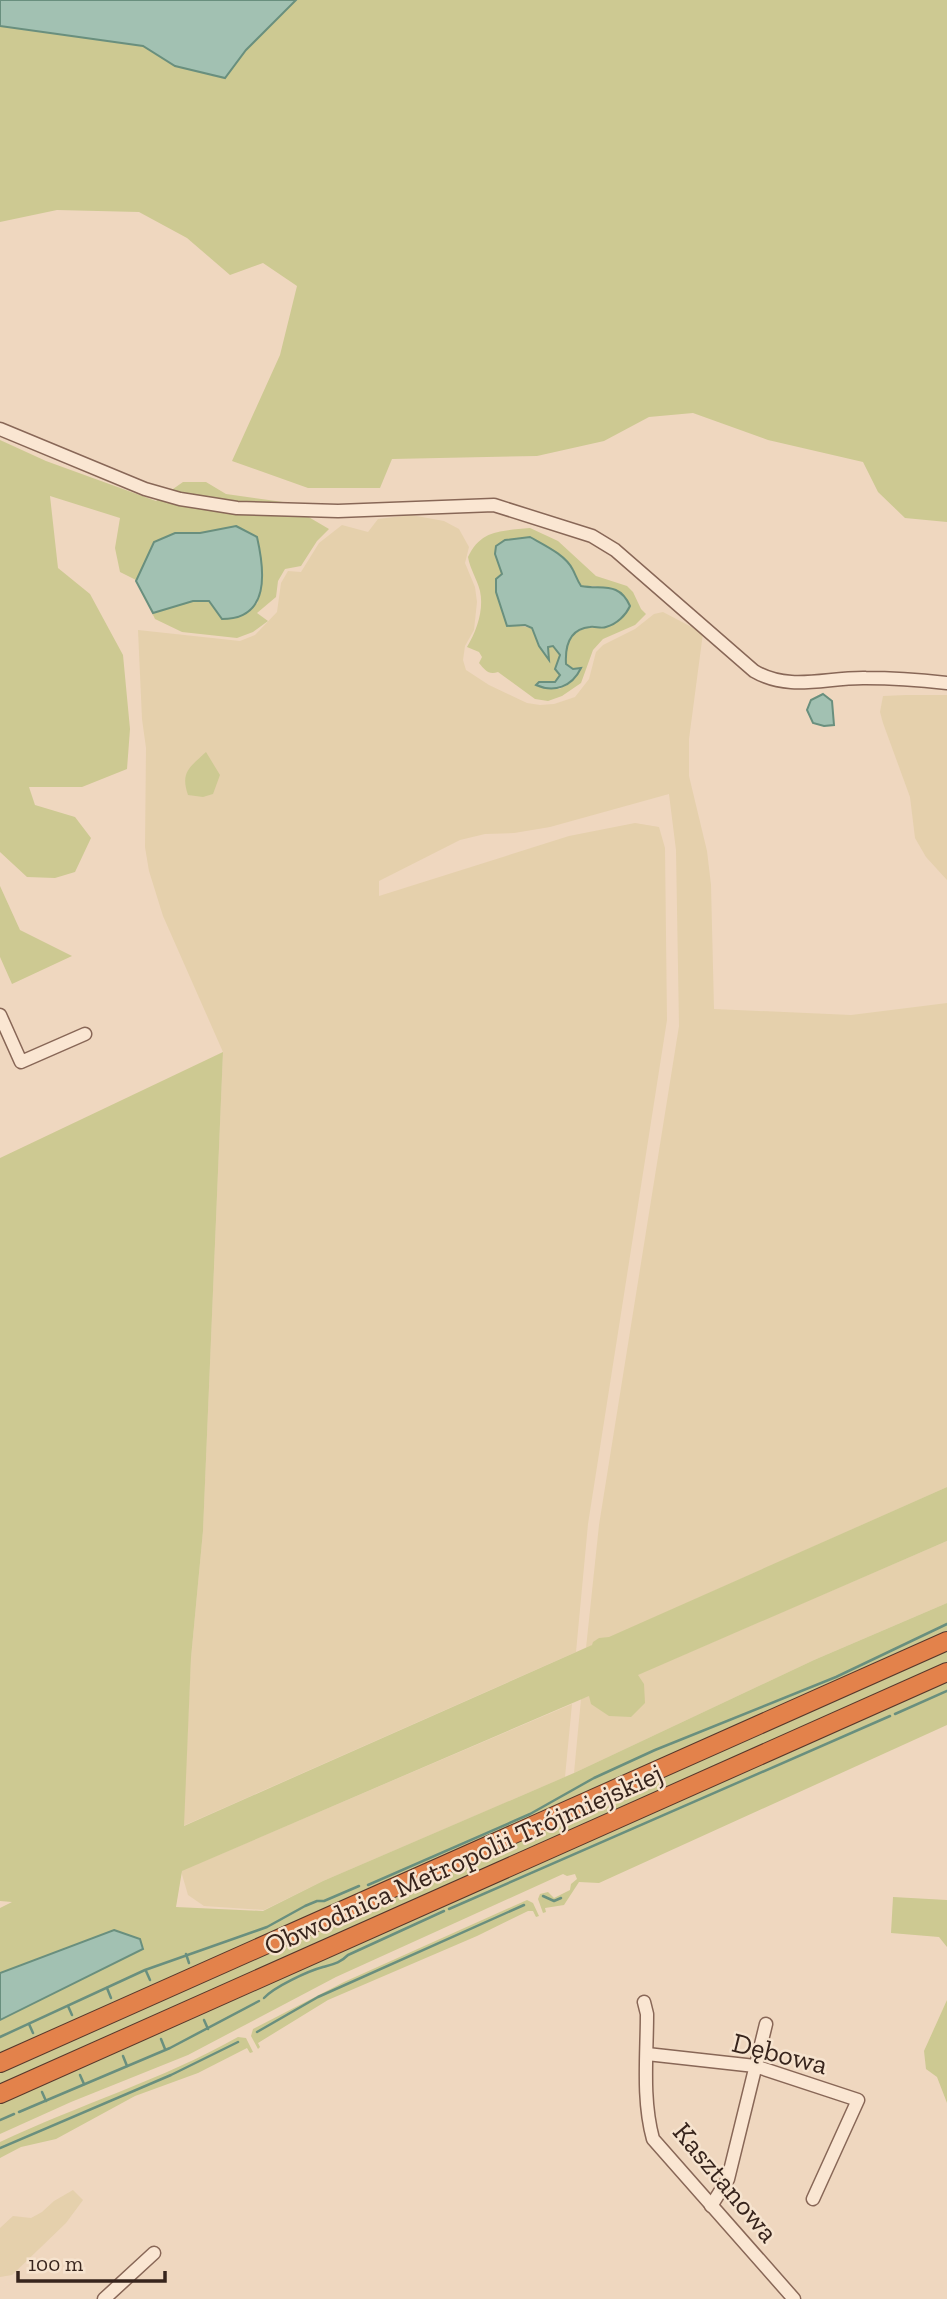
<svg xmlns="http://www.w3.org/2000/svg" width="947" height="2299" font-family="'Zilla Slab',serif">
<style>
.farmland{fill:#e5d0ac}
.green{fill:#cdc992;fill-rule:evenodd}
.water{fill:#a2c1b2;stroke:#698f7e;stroke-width:2}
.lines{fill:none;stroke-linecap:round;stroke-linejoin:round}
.stream{stroke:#698f7e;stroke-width:2.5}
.minor-casing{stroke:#886757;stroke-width:15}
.highway-casing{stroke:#56372b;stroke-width:20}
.minor{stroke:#fae6d2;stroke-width:12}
.highway{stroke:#e3824b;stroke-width:18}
.labels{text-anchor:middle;stroke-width:5;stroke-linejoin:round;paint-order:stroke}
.street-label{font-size:28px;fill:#37241c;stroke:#f6e3ce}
</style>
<rect width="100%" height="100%" fill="#efd7bf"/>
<g class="farmland">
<path d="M411 515 444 521 459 529 469 547 465 563 475 587 477 602 474 630 465 646 463 660 466 670 489 685 527 703 540 705 554 704 575 697 589 679 596 652 603 645 635 629 654 614 663 612 703 633 689 739V776L707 851 711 885 714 1009 851 1015 947 1003V1487L586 1648 599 1525 679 1026 676 850 669 794 550 827 514 833 485 834 460 840 379 881V896L569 836 635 823 659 827 665 848 667 1020 588 1524 576 1652 183 1826 191 1658 203 1531 223 1052 163 916 149 871 145 847 146 748 142 719 138 630 240 641 255 635 277 612 281 583 288 571 301 572 319 543 342 525 368 532 378 519Z"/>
<path d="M906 695H947V880L926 857 915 838 910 797 883 723 880 712 883 696Z"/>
<path d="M947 1541V1603L814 1660 574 1773 581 1699Z"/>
<path d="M572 1704 565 1777 323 1881 264 1910 204 1906 188 1895 181 1871Z"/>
<path d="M73 2190 83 2200 66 2223 12 2275 0 2277V2228L13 2216 31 2218 42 2212 54 2201Z"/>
</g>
<g class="green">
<path d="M296 0H947V522L905 518 878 492 863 462 768 440 693 413 649 417 604 441 537 456 392 459 380 488H308L232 461 280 355 297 286 263 263 230 275 187 238 139 212 57 210 0 222V26L143 46 175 66 225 78 246 50Z"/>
<path d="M0 440 46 461 156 501 183 482H206L226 494 283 502 329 529 317 541 301 566 285 569 278 581 276 597 257 613 268 621 253 632 237 638 182 632 155 619 136 580 120 572 115 548 120 518 50 496 58 568 90 594 123 655 130 729 127 769 82 787H29L35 805 75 817 91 838 75 872 55 878 27 877 0 852ZM236 526 261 558 262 585 257 604 193 601 175 533H200Z"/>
<path d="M530 528 558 541 596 576 627 586 633 592 641 609 646 614 635 625 603 639 593 650 581 683 562 696 548 701 535 699 498 672C488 675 485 670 479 663L482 657 479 652 467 647C477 630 484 610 480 591 477 579 470 569 468 557 481 529 502 531 530 528ZM530 537C544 545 566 555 573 570 576 576 577 580 581 586H595L625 596 606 627C577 626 565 633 566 664L577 676 569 684 559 689 549 682H555L561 675 558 671 561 655 553 646 548 647V659L539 646 532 628 513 625 496 579 502 574 495 554Z"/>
<path d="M206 752 220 775 213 794 203 797 188 795C180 772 190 767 206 752Z"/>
<path d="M0 886 20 930 72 956 12 984 0 957Z"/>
<path d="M223 1052 203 1531 191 1658 184 1826 592 1645 593 1642 599 1638 609 1637 947 1487V1541L638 1675 644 1684 645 1703 631 1717 609 1716 591 1704 589 1696 182 1871 176 1907 263 1911 323 1881 574 1773 814 1660 947 1603V1632L0 2053V2020L144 1948 114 1930 0 1973V1908L12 1902 0 1901V1158Z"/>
<path d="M947 1648V1666L0 2087V2069Z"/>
<path d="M947 1682V1725L599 1883 579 1882 564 1905 545 1908 546 1912 543 1913 538 1899 540 1894 548 1892 554 1898 570 1890 571 1884 577 1879 575 1874 567 1876 563 1874 336 1977 188 2055 71 2102 0 2134V2103Z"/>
<path d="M893 1897 947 1900V1947L939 1937 891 1933Z"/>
<path d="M527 1900 533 1903 539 1916 536 1917 533 1911H528L477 1936 328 2000 258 2043 260 2047 258 2049 251 2036 253 2029 344 1982Z"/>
<path d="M947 2000V2103L937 2077 926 2069 924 2051Z"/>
<path d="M238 2037 246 2038 253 2052 250 2053 247 2048 198 2073 135 2096 56 2139 21 2147 0 2158V2142C78 2105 162 2080 238 2037Z"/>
</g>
<g class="water">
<path d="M0 0H296L246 50 225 78 175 66 143 46 0 26Z"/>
<path d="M236 526 257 537C265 572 270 619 222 619L209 601H193L153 613 136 581 154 542 175 533H200Z"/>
<path d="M530 537C544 545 566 555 573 570 576 576 577 580 581 586 602 590 619 581 630 606 626 615 617 624 606 627 601 629 595 626 590 627 569 629 565 647 566 664L573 669 581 668C572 687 554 693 536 685L539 682H555L560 675 555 669 560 655 553 646 548 647 549 660 539 646 532 628 525 625 507 626 496 592V579L502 574 495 554 496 546 505 540Z"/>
<path d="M823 694 832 701 834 725 824 726 813 723 807 710 811 700Z"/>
<path d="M114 1930 140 1939 143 1949 0 2020V1973Z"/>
</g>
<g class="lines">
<g class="stream">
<path d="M895 1714 947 1691"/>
<path d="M368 1885 530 1814 594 1778 655 1750 836 1677 947 1624"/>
<path d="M543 1896 554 1901 561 1898"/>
<path d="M449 1909 890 1716"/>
<path d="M186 1954 189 1963"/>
<path d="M146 1971 150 1980"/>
<path d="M107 1988 111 1998"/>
<path d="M264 1998C274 1987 308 1971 323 1967 334 1964 340 1963 348 1955L444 1911"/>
<path d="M68 2006 72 2015"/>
<path d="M204 2020 208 2029"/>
<path d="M29 2024 33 2033"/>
<path d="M257 2032 318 1997 524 1905"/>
<path d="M0 2037 145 1970 267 1927 305 1906 317 1901H324L359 1886"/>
<path d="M161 2039 165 2049"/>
<path d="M123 2056 127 2066"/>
<path d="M80 2075 84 2084"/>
<path d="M42 2092 46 2101"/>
<path d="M19 2112 170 2048 259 2001"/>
<path d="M0 2120 14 2114"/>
<path d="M0 2148 171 2075 238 2042"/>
</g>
<defs>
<g id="minor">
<path d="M0 429 145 489 180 499 237 508 338 511 494 505 592 536 615 550 754 671C790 692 826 677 866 678 893 678 920 680 947 683"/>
<path d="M0 1015 21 1062 85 1034"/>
<path d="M644 2002 647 2014C647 2055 642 2099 653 2139L794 2299"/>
<path d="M647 2054 755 2066 858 2100 813 2199"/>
<path d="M711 2206 728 2179 766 2024"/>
<path d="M104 2299 154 2253"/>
</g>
<g id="highway">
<path d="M0 2063 947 1641"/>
<path d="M0 2094 947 1672"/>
</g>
</defs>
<use href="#minor" class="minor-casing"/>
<use href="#highway" class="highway-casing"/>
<use href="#minor" class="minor"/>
<use href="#highway" class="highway"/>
</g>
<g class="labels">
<g class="street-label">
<text transform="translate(463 1859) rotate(-24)" y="10">Obwodnica Metropolii Trójmiejskiej</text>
<text transform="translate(780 2053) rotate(14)" y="10">Dębowa</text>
<text transform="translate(726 2182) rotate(50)" y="10">Kasztanowa</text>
</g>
</g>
<path d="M18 2271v10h147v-10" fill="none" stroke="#37241c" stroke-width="3.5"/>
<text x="28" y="2271" font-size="21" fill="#37241c" stroke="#f6e3ce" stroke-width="5" paint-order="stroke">100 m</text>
</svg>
